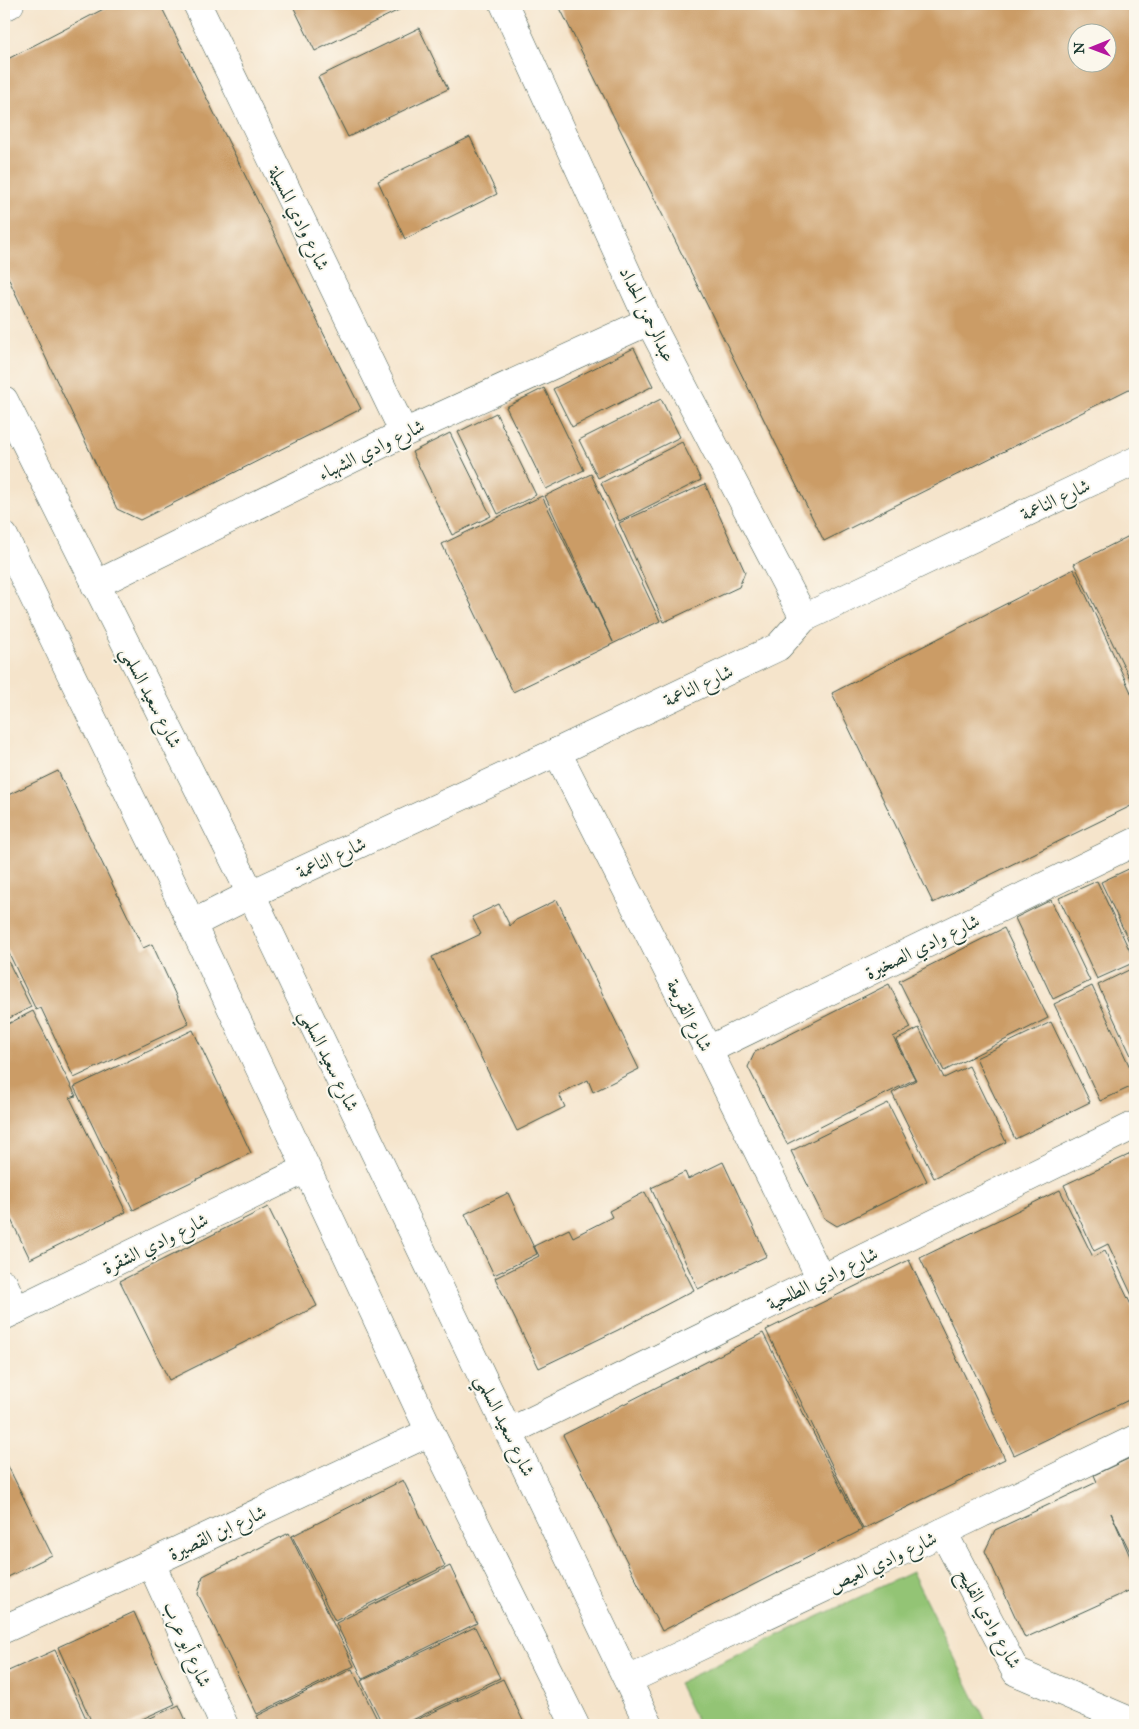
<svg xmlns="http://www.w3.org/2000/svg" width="1139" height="1729" font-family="'IM FELL Great Primer',Amiri,serif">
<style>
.green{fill:#93c474;stroke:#598054}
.building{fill:#cb9c66;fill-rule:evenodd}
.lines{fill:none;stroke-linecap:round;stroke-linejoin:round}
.minor-casing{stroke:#3f564b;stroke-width:29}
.major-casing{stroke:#3f564b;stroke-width:29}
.minor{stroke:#fff;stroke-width:28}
.major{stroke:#fff;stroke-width:28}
.labels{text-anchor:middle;stroke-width:4;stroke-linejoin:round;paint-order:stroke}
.street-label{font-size:19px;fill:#1f3d34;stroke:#fbf7ec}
</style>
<rect width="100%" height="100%" fill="#fbf7ec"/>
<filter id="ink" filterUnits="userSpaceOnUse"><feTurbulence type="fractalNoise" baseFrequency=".02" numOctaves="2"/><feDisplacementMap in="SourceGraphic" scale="10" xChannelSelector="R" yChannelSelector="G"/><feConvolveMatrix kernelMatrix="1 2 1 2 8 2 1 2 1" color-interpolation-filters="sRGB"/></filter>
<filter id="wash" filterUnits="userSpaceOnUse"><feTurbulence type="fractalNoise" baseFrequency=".0096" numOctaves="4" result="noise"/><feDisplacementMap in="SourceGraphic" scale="20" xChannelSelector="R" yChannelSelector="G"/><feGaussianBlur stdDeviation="1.12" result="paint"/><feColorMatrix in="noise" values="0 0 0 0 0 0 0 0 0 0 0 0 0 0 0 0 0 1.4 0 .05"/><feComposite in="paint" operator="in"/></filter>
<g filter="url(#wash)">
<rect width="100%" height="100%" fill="#f5e4cb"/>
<path class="green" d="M912 1572 988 1725H698L678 1683Z"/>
<g id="blocks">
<g class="building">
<path d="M113 4H160L361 409 140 520 117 509 4 269V61Z"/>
<path d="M292 4H405L407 6 315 51Z"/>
<path d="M558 4H1135V386L824 541ZM1076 32H1106V62H1076Z"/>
<path d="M419 28 448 89 348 137 318 77Z"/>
<path d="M470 137 497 194 405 239 378 181Z"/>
<path d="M634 348 653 386 572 427 553 389Z"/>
<path d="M544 388 584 470 546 489 506 407Z"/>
<path d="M661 399 680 437 598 478 579 440Z"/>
<path d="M496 413 536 495 498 514 458 432Z"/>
<path d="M450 433 491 516 452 535 412 452Z"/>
<path d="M682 442 701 480 619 521 601 483Z"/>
<path d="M591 474 660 621 513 692 442 544 542 496 613 642 545 496Z"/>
<path d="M705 484 745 572 739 587 664 622 619 523Z"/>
<path d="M1135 533V689L1074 564Z"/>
<path d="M1074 569 1135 701V804L933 903 832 693Z"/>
<path d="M58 771 143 948 152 944 189 1024 74 1078 41 1008 36 1010 4 943V797Z"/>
<path d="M1135 866V954L1101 882Z"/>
<path d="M1097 881 1135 962 1097 979 1059 898Z"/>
<path d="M557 900 639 1069 593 1092 588 1080 559 1094 565 1107 517 1131 432 957 481 934 472 917 499 904 510 926 514 921Z"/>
<path d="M1051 900 1090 981 1053 999 1015 918Z"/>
<path d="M1004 928 1048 1018 944 1071 899 981Z"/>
<path d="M4 953 31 1007 4 1021Z"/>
<path d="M1135 967V1064L1098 985Z"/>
<path d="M889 984 911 1028 893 1037 915 1079 787 1144 748 1067 755 1052Z"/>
<path d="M1092 986 1135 1078V1085L1100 1101 1054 1004Z"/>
<path d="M33 1011 76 1096 70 1098 126 1212 30 1259 4 1205V1026Z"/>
<path d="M1051 1022 1090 1102 1015 1139 976 1058Z"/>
<path d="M919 1028 944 1078 969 1066 1006 1142 934 1178 892 1093 916 1080 896 1040Z"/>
<path d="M193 1030 251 1153 133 1210 74 1087Z"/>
<path d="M888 1103 927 1181 837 1226 824 1218 791 1151Z"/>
<path d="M1135 1152V1302L1108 1244 1094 1251 1064 1185Z"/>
<path d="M723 1162 767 1256 698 1289 651 1188 685 1172 688 1179Z"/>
<path d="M1060 1190 1093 1257 1105 1251 1135 1313V1397L1014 1455 920 1258Z"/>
<path d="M645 1192 694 1290 618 1330 539 1368 495 1278 539 1256 534 1246 569 1229 573 1237 612 1217 609 1211Z"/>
<path d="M508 1193 537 1254 494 1275 465 1214Z"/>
<path d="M268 1207 317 1306 169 1380 120 1281Z"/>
<path d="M909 1260 1005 1459 863 1529 766 1330Z"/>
<path d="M763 1333 862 1530 662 1631 563 1435Z"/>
<path d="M1132 1457 1135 1464V1562L1111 1513 1135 1568V1588L1025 1638 985 1551 995 1530 1097 1482 1094 1475Z"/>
<path d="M4 1458 52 1555 4 1579Z"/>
<path d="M403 1480 445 1566 335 1621 292 1536Z"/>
<path d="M289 1533 354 1666 257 1714 198 1594 203 1576Z"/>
<path d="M450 1566 477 1623 363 1679 336 1623Z"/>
<path d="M134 1612 175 1704 129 1725H93L58 1647Z"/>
<path d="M475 1627 500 1678 402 1725H383L361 1681Z"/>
<path d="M55 1650 89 1725H4V1673Z"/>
<path d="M352 1669 380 1725H262L257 1716Z"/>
<path d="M503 1679 525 1725H406Z"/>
<path d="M179 1705 188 1725H135Z"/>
</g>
</g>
</g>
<g filter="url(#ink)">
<use href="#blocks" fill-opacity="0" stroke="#3f564b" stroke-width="1"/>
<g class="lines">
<defs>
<g id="minor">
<path d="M197 4 404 433"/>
<path d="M504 4 649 321 804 618"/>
<path d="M4 400 251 894 649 1725"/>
<path d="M4 536 192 924 430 1432 575 1725"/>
<path d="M95 585 404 433 649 321"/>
<path d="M557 752 708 1050 821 1279"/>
<path d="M192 924 251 894 557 752 778 647 804 618 1135 461"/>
<path d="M708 1050 1135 842"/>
<path d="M4 1284 16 1310"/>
<path d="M4 1316 306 1169"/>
<path d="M509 1432 1135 1125"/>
<path d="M943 1532 1016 1672 1135 1723"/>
<path d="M151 1563 224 1725"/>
<path d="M4 1629 151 1563 430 1432"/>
<path d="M628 1680 943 1532 1135 1439"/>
</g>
<path id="major" d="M4 7 10 4"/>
</defs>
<use href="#minor" class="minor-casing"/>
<use href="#major" class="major-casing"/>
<use href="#minor" class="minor"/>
<use href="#major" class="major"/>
</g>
</g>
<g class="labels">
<g class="street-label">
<text transform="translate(300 218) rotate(64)" y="7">شارع وادي المسيلة</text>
<text transform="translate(648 314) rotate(64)" y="7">عبدالرحمن الحداد</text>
<text transform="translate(371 449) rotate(-26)" y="7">شارع وادي الشهباء</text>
<text transform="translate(1055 499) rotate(-25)" y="7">شارع الناعمة</text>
<text transform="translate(698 685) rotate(-25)" y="7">شارع الناعمة</text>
<text transform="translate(152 697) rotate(63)" y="7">شارع سعيد السلمي</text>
<text transform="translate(331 857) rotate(-25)" y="7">شارع الناعمة</text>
<text transform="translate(922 946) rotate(-26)" y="7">شارع وادي الصخيرة</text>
<text transform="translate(690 1015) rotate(63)" y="7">شارع القريعة</text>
<text transform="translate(330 1060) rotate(64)" y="7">شارع سعيد السلمي</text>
<text transform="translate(155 1243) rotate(-26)" y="7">شارع وادي الشقرة</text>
<text transform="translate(822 1278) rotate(-26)" y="7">شارع وادي الطلحية</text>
<text transform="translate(506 1425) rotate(64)" y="7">شارع سعيد السلمي</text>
<text transform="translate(217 1532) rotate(-25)" y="7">شارع ابن القصيرة</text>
<text transform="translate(882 1561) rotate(-25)" y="7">شارع وادي العيص</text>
<text transform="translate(990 1618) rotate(61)" y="7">شارع وادي الفليح</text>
<text transform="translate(188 1644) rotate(66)" y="7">شارع أبو عرب</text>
</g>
</g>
<rect width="1139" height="1729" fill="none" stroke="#fbf7ec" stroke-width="20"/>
<g transform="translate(1092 48) rotate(269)"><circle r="24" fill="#fbf7ec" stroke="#a3ada2"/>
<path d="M0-4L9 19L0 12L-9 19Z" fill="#b5179e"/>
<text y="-8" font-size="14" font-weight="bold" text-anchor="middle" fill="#1f3d34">N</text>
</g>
</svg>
